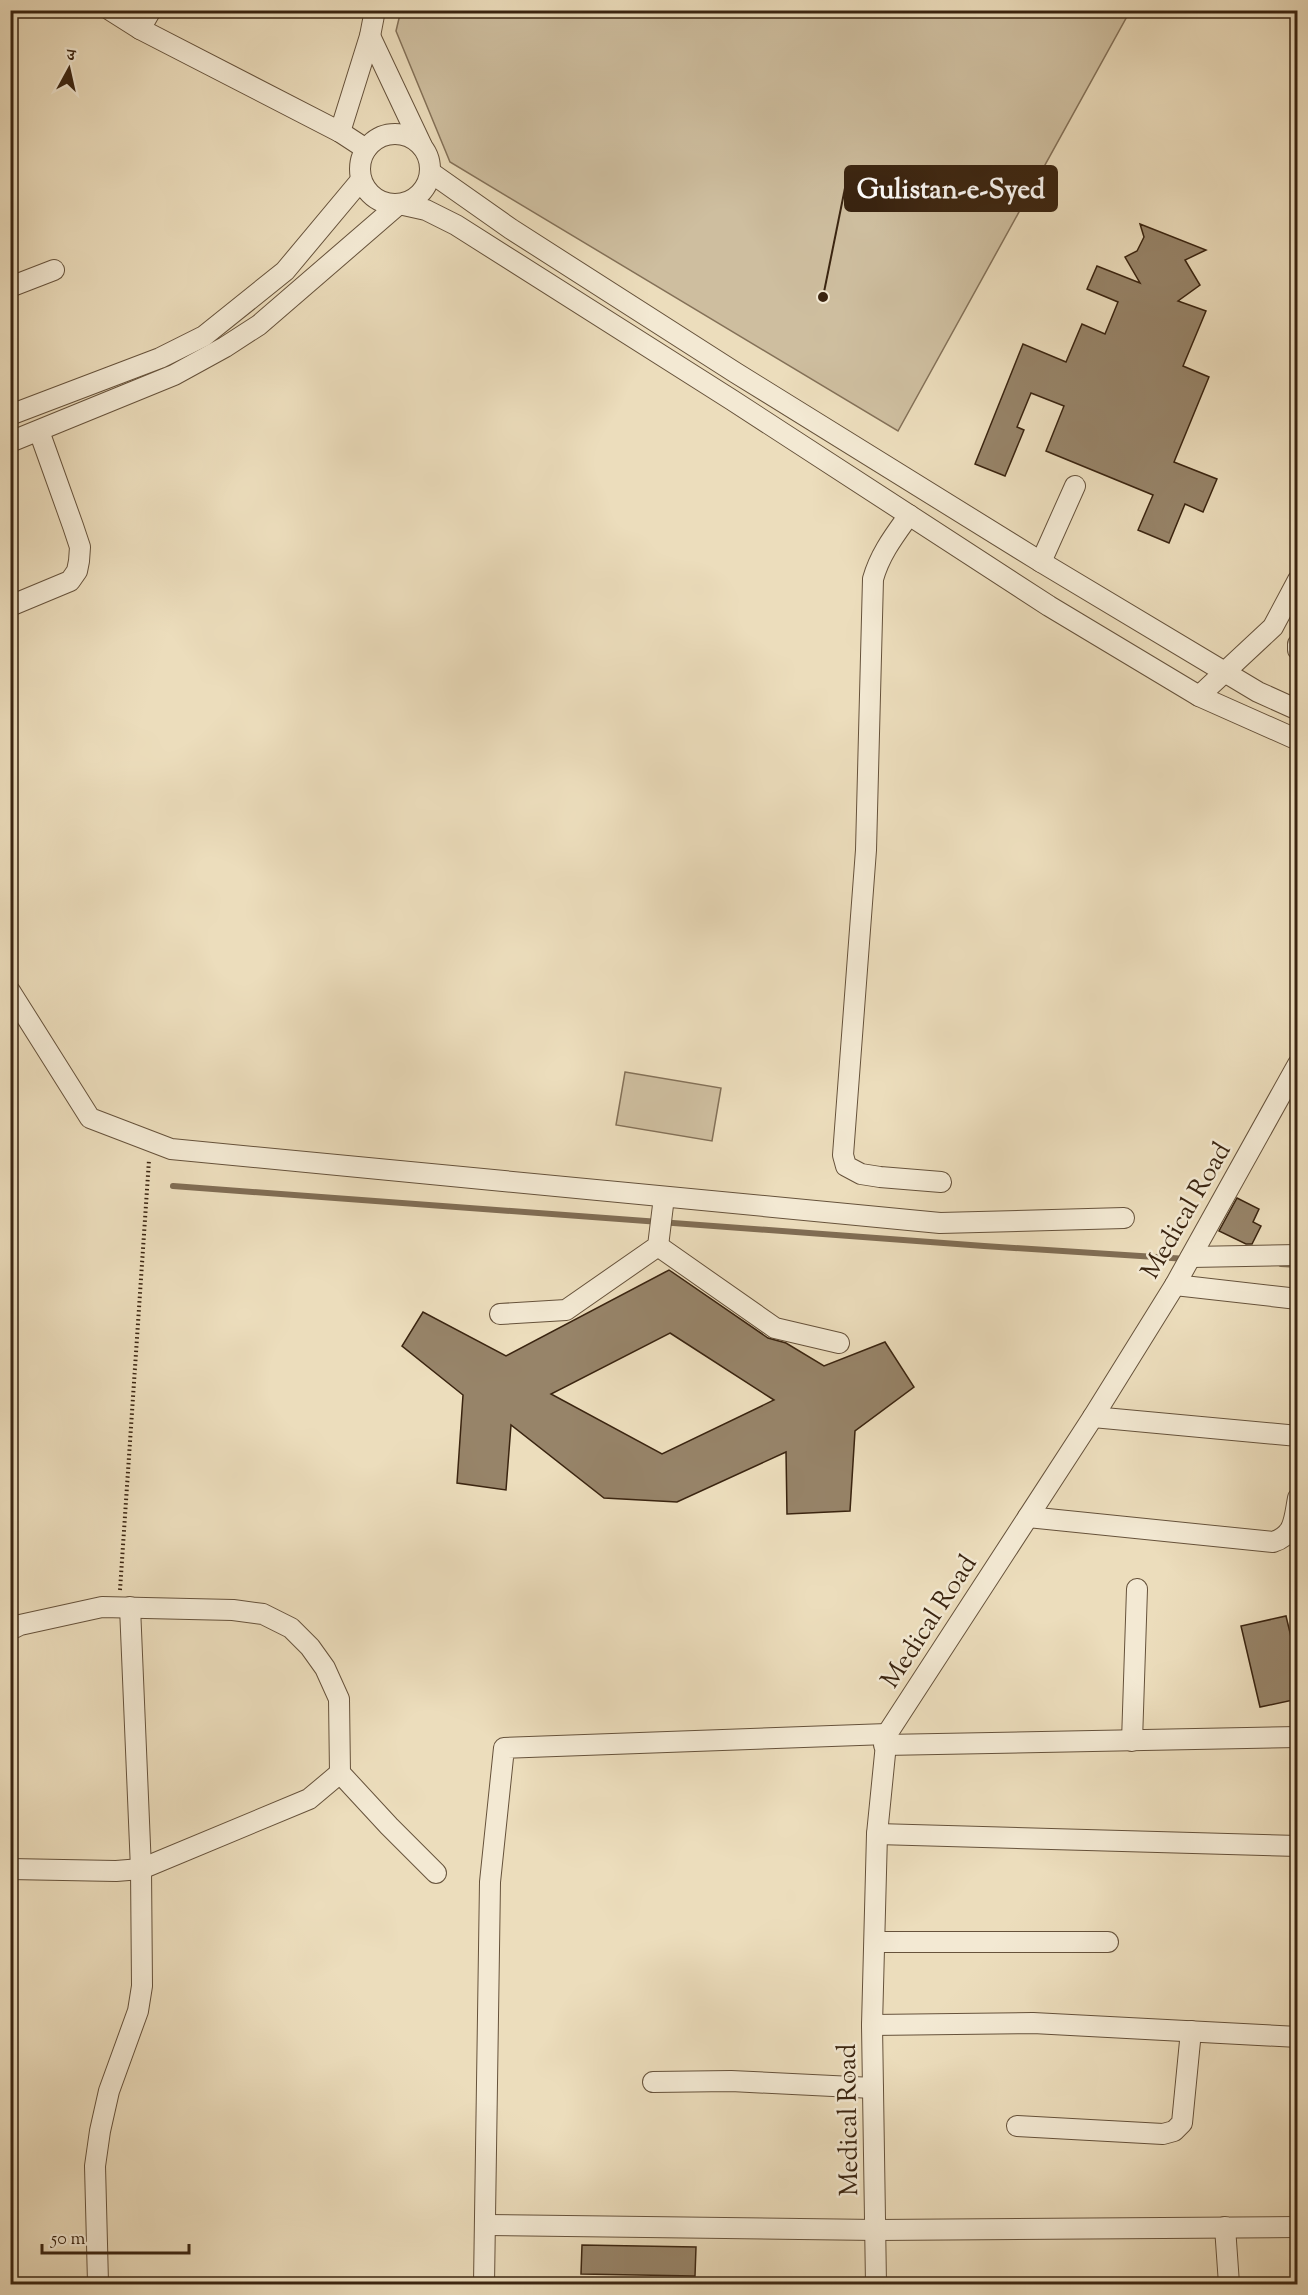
<svg xmlns="http://www.w3.org/2000/svg" width="1308" height="2295" font-family="'Sorts Mill Goudy','Noto Serif Devanagari',serif">
<style>
.green{fill:#cebe9f;stroke:#847158;stroke-width:1.5}
.lines{fill:none;stroke-linecap:round;stroke-linejoin:round}
.stream{stroke:#806d54;stroke-width:6}
.building{fill:#978469;stroke:#3a2410;stroke-width:1.5;fill-rule:evenodd}
.minor-casing{stroke:#66523b;stroke-width:22}
.path{stroke:#3a2410;stroke-width:4;stroke-dasharray:1.5 3;stroke-linecap:butt}
.minor{stroke:#f3e9d3;stroke-width:20}
.labels{text-anchor:middle;stroke-width:5;stroke-linejoin:round;paint-order:stroke}
.street-label{font-size:26px;fill:#3a2410;stroke:#f3e9d3}
.leader{fill:none;stroke:#3a2410;stroke-width:2}
.callout-dot{fill:#3a2410;stroke:#f3e9d3;stroke-width:2}
.callout{fill:#3a2410;stroke:#3a2410;stroke-width:2}
.callout-label{font-size:27px;text-anchor:middle;font-weight:bold;fill:#fff}
</style>
<rect width="100%" height="100%" fill="#ecddbc"/>
<filter id="stains"><feTurbulence type="fractalNoise" baseFrequency=".00333" numOctaves="4"/><feColorMatrix values="0 0 0 0 .2 0 0 0 0 .09 0 0 0 0 .02 0 0 0 .5 -.17"/></filter>
<radialGradient id="worn" r=".72"><stop offset=".6" stop-color="#630" stop-opacity="0"/><stop offset="1" stop-color="#630" stop-opacity=".3"/></radialGradient>
<g class="green">
<path d="M401 10H1130V11L898 431 450 162 396 31Z"/>
<path d="M625 1072 721 1088 712 1141 616 1125Z"/>
</g>
<g class="lines">
<g class="stream">
<path d="M173 1186 984 1246 1187 1259"/>
<path d="M1281 1264 1298 1265"/>
</g>
</g>
<g class="building">
<path d="M1140 224 1206 250 1185 260 1200 285 1178 301 1206 311 1183 366 1209 377 1174 462 1217 479 1203 512 1185 504 1169 543 1138 530 1153 495 1046 451 1064 406 1031 393 1017 427 1024 430 1005 476 975 464 1023 344 1066 362 1082 324 1105 334 1118 302 1087 289 1097 266 1140 283 1125 257 1137 251 1144 237Z"/>
<path d="M1237 1198 1259 1209 1253 1222 1261 1226 1252 1244H1246L1219 1231Z"/>
<path d="M669 1270 768 1338 786 1343 824 1366 885 1342 914 1387 855 1431 850 1511 787 1514 786 1452 677 1502 604 1498 511 1425 506 1490 457 1483 463 1395 402 1346 423 1312 506 1356ZM670 1333 774 1400 662 1454 551 1394Z"/>
<path d="M1286 1616 1293 1645 1298 1644V1699L1260 1707 1241 1626Z"/>
<path d="M582 2245 696 2247 695 2276 581 2274Z"/>
</g>
<g class="lines">
<defs>
<g id="minor">
<path d="M110 10 140 29 340 132 366 149"/>
<path d="M140 29 151 10"/>
<path d="M370 36 422 146"/>
<path d="M340 132 370 36 375 10"/>
<circle cx="395" cy="169" r="35"/>
<path d="M430 172 511 229 736 373 1041 562 1258 692 1298 710"/>
<path d="M10 287 54 270"/>
<path d="M10 415 160 358 204 336 285 271 361 180"/>
<path d="M10 442 174 375 225 347 259 325 399 204 426 210 456 225 732 400 1049 606 1199 696 1298 740"/>
<path d="M909 515C894 536 880 554 873 579L866 850 843 1155 846 1166 861 1174 880 1177 941 1182"/>
<path d="M1041 562 1075 486"/>
<path d="M10 606 70 581 77 571 79 561 80 547 73 526 39 431"/>
<path d="M1298 644V650"/>
<path d="M1199 696 1273 627 1298 580"/>
<path d="M10 991 90 1118 171 1149 940 1223 1124 1218"/>
<path d="M658 1246 775 1328 839 1343"/>
<path d="M1191 1257 1298 1255"/>
<path d="M1175 1285 1298 1299"/>
<path d="M500 1314 566 1310 658 1246 664 1197"/>
<path d="M1093 1417 1298 1436"/>
<path d="M1028 1517 1273 1542C1295 1535 1294 1519 1298 1498"/>
<path d="M10 1630 20 1625 102 1607 233 1610 263 1614 291 1628 310 1647 325 1668 339 1699 340 1773 389 1826 436 1873"/>
<path d="M1132 1741 1137 1589"/>
<path d="M884 1745 1298 1737"/>
<path d="M877 1834 1298 1846"/>
<path d="M10 1869 116 1871 141 1869 309 1799 340 1773"/>
<path d="M876 1942H1108"/>
<path d="M872 2025 1033 2023 1298 2037"/>
<path d="M653 2082 731 2081 873 2088"/>
<path d="M1017 2126 1163 2134 1174 2131 1182 2123 1191 2031"/>
<path d="M487 2225 876 2230 1298 2227"/>
<path d="M1225 2227 1229 2284"/>
<path d="M98 2283 95 2166 100 2131 109 2091 138 2011 142 1986 141 1869 130 1607"/>
<path d="M484 2284 490 1882 504 1748 887 1734"/>
<path d="M876 2284 872 2025 877 1834 887 1734 1093 1417 1175 1285 1298 1064"/>
</g>
</defs>
<use href="#minor" class="minor-casing"/>
<path class="path" d="M120 1590 149 1160"/>
<use href="#minor" class="minor"/>
</g>
<g class="labels">
<g class="street-label">
<text transform="translate(1185 1210) rotate(-60)" y="9">Medical Road</text>
<text transform="translate(928 1621) rotate(-57)" y="9">Medical Road</text>
<text transform="translate(847 2120) rotate(-91)" y="9">Medical Road</text>
</g>
</g>
<path class="leader" d="M823 297L845 188"/>
<circle class="callout-dot" cx="823" cy="297" r="6"/>
<rect class="callout" x="845" y="166" width="212" height="45" rx="6"/>
<g class="callout-label">
<text x="951" y="198">Gulistan-e-Syed</text>
</g>
<rect width="1308" height="2295" fill="none" stroke="#ecddbc" stroke-width="36"/>
<rect x="12" y="12" width="1284" height="2271" fill="none" stroke="#3a2410" stroke-width="3"/>
<rect x="18" y="18" width="1272" height="2259" fill="none" stroke="#3a2410" stroke-width="1.5"/>
<g transform="translate(69 69) rotate(8)" stroke="#f3e9d3" stroke-width="4.5" paint-order="stroke">
<path d="M0-4.5L10 22L0 15L-10 22Z" fill="#3a2410"/>
<text y="-9" font-size="16" font-weight="bold" text-anchor="middle" fill="#3a2410">उ</text>
</g>
<path d="M42 2244v9h147v-9" fill="none" stroke="#3a2410" stroke-width="3"/>
<text x="51" y="2244" font-size="18" fill="#3a2410" stroke="#f3e9d3" stroke-width="4.5" paint-order="stroke">50 m</text>
<rect width="100%" height="100%" filter="url(#stains)"/>
<rect width="100%" height="100%" fill="url(#worn)"/>
</svg>
